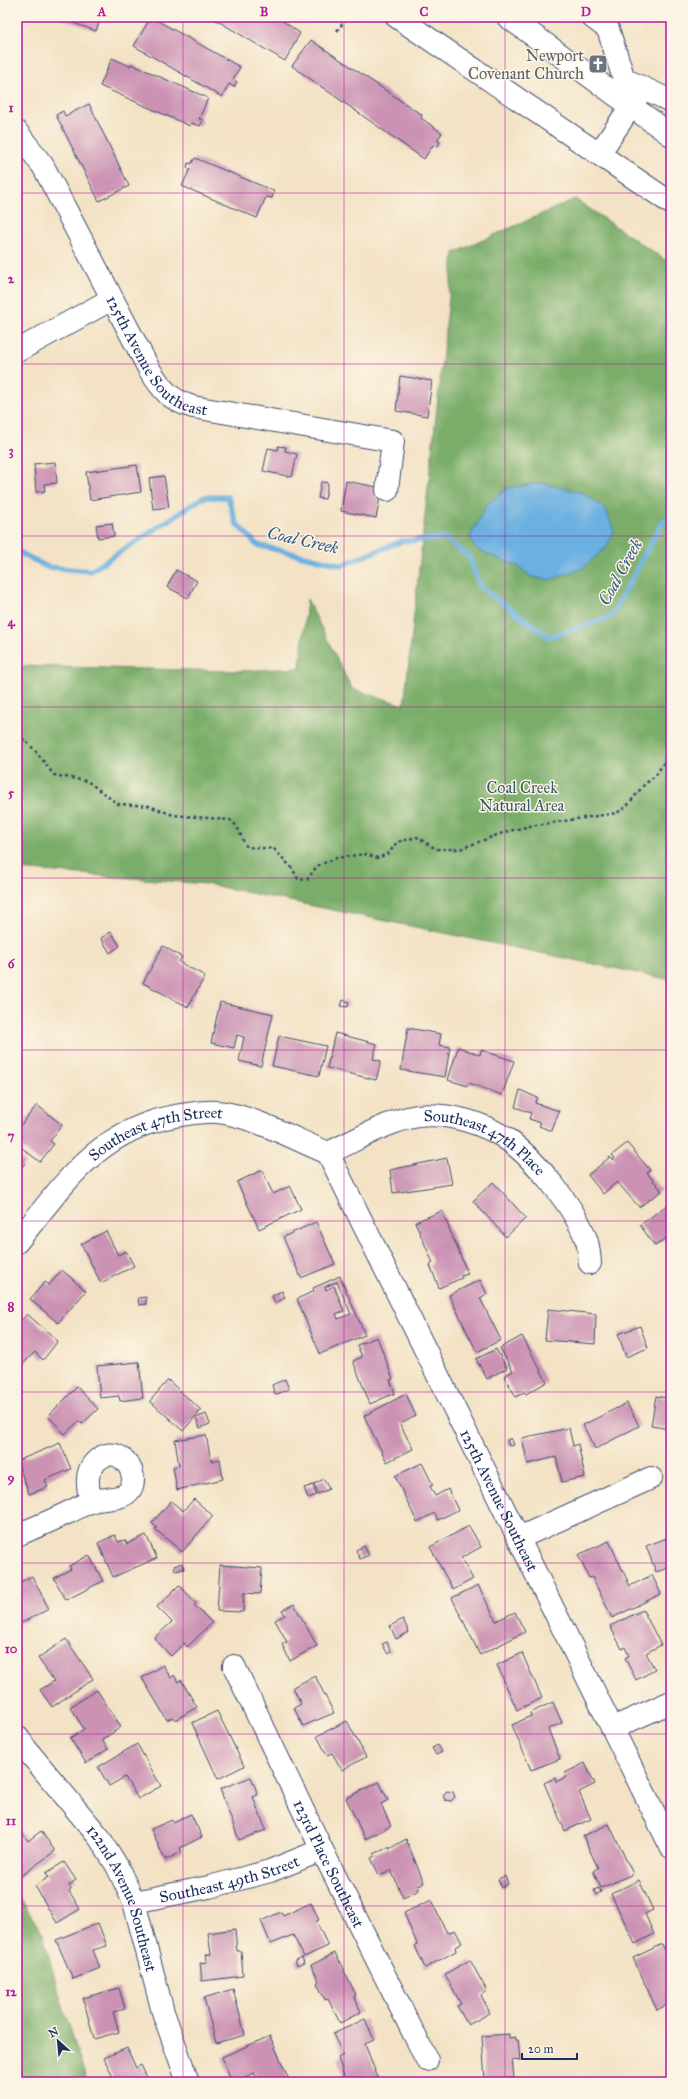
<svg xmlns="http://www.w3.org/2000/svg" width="688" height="2099" font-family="'IM FELL Great Primer',serif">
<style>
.forest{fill:#7aad69;stroke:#4a6e64}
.water{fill:#6ab0e0;stroke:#42709f}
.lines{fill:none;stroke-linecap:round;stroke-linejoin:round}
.stream{stroke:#6ab0e0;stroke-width:5.5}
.building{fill:#cb92b4;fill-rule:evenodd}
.minor-casing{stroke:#3b4a6d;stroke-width:24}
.major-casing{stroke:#3b4a6d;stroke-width:24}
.path{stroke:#3b4a6d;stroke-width:2.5;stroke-dasharray:3 3;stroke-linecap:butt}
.minor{stroke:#fff;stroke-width:22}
.major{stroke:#fff;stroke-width:22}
.grid{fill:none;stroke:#b5179e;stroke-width:1;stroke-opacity:0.55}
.labels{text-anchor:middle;stroke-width:3;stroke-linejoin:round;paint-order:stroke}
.worship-label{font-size:16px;fill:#5b616d;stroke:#fcf5e5;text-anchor:end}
.street-label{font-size:16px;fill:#1b2f5e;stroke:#fcf5e5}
.park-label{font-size:16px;fill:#3a5665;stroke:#fcf5e5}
.water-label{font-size:17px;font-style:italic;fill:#335685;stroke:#fcf5e5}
.neatline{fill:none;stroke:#b5179e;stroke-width:1.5}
.grid-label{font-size:13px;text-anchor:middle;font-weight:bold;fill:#b5179e}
</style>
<rect width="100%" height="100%" fill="#fcf5e5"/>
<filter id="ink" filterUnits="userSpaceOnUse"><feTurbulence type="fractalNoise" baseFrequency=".025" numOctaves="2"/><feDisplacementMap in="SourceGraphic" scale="8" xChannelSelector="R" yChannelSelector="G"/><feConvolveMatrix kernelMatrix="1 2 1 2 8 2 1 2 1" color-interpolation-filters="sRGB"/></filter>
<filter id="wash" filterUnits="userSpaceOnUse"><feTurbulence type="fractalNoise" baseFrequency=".012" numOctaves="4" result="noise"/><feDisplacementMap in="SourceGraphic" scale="16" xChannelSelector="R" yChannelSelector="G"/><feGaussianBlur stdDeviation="0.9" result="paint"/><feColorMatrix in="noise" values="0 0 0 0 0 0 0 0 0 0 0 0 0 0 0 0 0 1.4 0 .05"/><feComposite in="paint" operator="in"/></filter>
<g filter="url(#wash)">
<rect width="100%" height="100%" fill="#f3e2c5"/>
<g class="forest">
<path d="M575 199 671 264V980L207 884 17 869V666L236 671 300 668 307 599 352 689 404 705 454 253Z"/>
<path d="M17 1894 43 1934 58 1990 87 2082H17Z"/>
</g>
<path class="water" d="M541 483 584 493 606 510 614 531 606 548 581 569 550 580 532 577 516 565 491 556 475 548 470 537 487 504 508 488Z"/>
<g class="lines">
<path class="stream" d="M17 551 47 567 91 571 204 497H228L236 523 257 545 342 565 402 541 445 538 469 557 480 586 549 637 611 617 663 521 671 517"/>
</g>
<g id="blocks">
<g class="building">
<path d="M57 17H101L96 31Z"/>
<path d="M151 17 240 67 233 79 237 82 234 87 229 84 222 97 134 46Z"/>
<path d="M211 17H277L300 33 285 61Z"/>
<path d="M627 17H654V18L628 23Z"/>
<path d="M311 40 422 115 421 118 442 133 437 140 440 142 436 148 433 145 424 159 292 66Z"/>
<path d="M112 58 130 66 131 64 208 98 199 119 203 120 200 126 191 123 190 126 100 86Z"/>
<path d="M89 104 129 186 99 201 56 115 63 111 65 116Z"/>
<path d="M195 158 274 191 272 198 266 197 257 218 182 186 190 169 187 168 188 163 191 164Z"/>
<path d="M400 376 432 381 427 416 396 411Z"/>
<path d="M278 446 286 447 285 451 297 454 292 477 263 471 268 448 278 450Z"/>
<path d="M55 462 57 483 44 484 45 491 36 492 34 464Z"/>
<path d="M137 465 141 492 90 500 86 472Z"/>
<path d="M164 476 169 507 153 509 149 478Z"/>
<path d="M346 481 382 488 376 518 341 511Z"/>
<path d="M321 482 328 483 325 499 318 498Z"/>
<path d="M112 523 114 536 98 538 96 525Z"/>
<path d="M176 570 197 581 188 598 167 587Z"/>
<path d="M111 932 120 946 110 953 101 938Z"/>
<path d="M163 946 182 957 179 962 205 976 188 1007 143 983Z"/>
<path d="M343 1000 349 1002 348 1007 341 1006Z"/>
<path d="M220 1002 273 1014 261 1066 239 1061 244 1037 237 1035 234 1048 211 1043Z"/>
<path d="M408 1028 441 1034 439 1045 450 1047 445 1077 401 1070Z"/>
<path d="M335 1033 377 1044 373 1059 381 1061 376 1080 327 1068Z"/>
<path d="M279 1036 326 1046 319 1076 272 1066Z"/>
<path d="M458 1047 480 1055 481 1050 514 1061 502 1095 469 1083 468 1086 448 1080Z"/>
<path d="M520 1090 538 1098 535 1103 559 1111 552 1131 539 1126 541 1123 529 1119 531 1113 515 1107Z"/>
<path d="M37 1105 62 1125 50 1141 54 1144 40 1162 17 1144V1130Z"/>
<path d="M627 1143 650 1170 647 1173 662 1191 639 1207 617 1182 603 1194 588 1175 610 1157 613 1160 615 1158 612 1155Z"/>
<path d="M17 1156 25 1163 17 1173Z"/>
<path d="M447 1158 452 1184 393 1193 390 1170Z"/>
<path d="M262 1170 273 1194 290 1186 301 1209 259 1229 237 1182Z"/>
<path d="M493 1182 526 1218 506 1237 473 1201Z"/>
<path d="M671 1202V1234L655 1246 640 1225Z"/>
<path d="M442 1211 468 1274 461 1276 462 1278 439 1288 430 1265 433 1263 415 1222Z"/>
<path d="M316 1222 335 1264 301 1278 283 1237Z"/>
<path d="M106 1231 118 1255 126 1251 134 1266 101 1283 81 1244Z"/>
<path d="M62 1270 86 1291 58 1323 30 1299 45 1282 49 1285Z"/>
<path d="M340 1276 365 1335 320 1354 297 1299 314 1291 313 1288ZM337 1282 351 1314 338 1319 336 1314 344 1311 334 1286 326 1290 325 1287Z"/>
<path d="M480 1280 487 1294 480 1298 501 1340 477 1352 449 1295Z"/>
<path d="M282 1291 285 1298 275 1303 272 1296Z"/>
<path d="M146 1297V1304L139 1305 138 1298Z"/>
<path d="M548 1309 596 1314 595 1344 545 1340Z"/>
<path d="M27 1314 58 1341 43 1360 35 1352 22 1365 17 1361V1325Z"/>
<path d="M640 1326 648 1348 626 1357 618 1334Z"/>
<path d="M522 1336 547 1382 526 1394 524 1392 516 1397 504 1376 513 1371 500 1348Z"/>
<path d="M377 1337 393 1379 390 1380 395 1393 370 1404 353 1361 362 1357 357 1345Z"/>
<path d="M496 1349 507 1368 487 1379 476 1359Z"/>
<path d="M139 1362 143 1398 120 1401 119 1396 100 1398 97 1366Z"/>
<path d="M285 1379 289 1389 275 1395 272 1385Z"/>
<path d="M168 1380 201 1410 183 1431 150 1401Z"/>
<path d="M77 1387 98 1409 82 1424 79 1421 65 1434 48 1416Z"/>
<path d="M406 1394 416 1416 400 1424 413 1449 387 1462 364 1416Z"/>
<path d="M656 1396 671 1399V1429L651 1426Z"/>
<path d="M627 1403 639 1426 595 1449 583 1425Z"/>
<path d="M206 1414 210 1424 200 1428 196 1418Z"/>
<path d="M569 1428 573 1446 578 1444 585 1477 562 1482 556 1457 528 1464 522 1438Z"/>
<path d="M206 1435 211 1461 220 1459 223 1479 177 1490 173 1467 179 1466 175 1440Z"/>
<path d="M511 1438 514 1445 509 1446 507 1440Z"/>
<path d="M60 1443 71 1469 45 1480 48 1487 29 1494 17 1461Z"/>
<path d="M422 1463 433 1485 430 1486 435 1496 448 1489 458 1510 438 1520 435 1513 417 1522 395 1476Z"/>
<path d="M324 1479 329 1489 318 1494 314 1484Z"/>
<path d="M313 1485 316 1495 308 1498 304 1488Z"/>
<path d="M194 1499 213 1516 182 1552 155 1529 157 1528 152 1523 171 1501 183 1511Z"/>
<path d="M469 1526 481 1547 461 1558 473 1579 453 1590 430 1547Z"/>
<path d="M115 1535 118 1542 125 1540 127 1544 146 1535 157 1558 113 1577 98 1543Z"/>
<path d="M667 1538 668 1540 671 1539V1567L656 1572 646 1546Z"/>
<path d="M609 1541 630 1586 652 1575 661 1594 612 1618 592 1577 589 1578 578 1555Z"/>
<path d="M364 1546 369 1555 360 1559 356 1550Z"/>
<path d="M89 1555 103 1581 66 1600 54 1578 71 1569 69 1566Z"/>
<path d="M182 1563 184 1569 175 1571 174 1566Z"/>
<path d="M220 1565 262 1568 260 1594 244 1593 243 1612 217 1611Z"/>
<path d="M32 1576 49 1609 17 1625V1584Z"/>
<path d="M179 1585 196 1603 194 1605 212 1623 187 1647 184 1643 171 1656 154 1638 172 1622 157 1607Z"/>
<path d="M478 1585 496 1621 515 1612 525 1632 480 1655 452 1598Z"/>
<path d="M294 1604 317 1646 290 1661 282 1644 287 1642 275 1620 285 1615 282 1610Z"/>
<path d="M643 1610 661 1645 646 1653 655 1670 636 1680 625 1658 629 1656 625 1647 622 1649 610 1626Z"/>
<path d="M403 1619 409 1632 396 1639 390 1626Z"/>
<path d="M66 1639 93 1679 52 1707 40 1690 54 1681 38 1658Z"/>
<path d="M387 1642 391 1652 388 1654 382 1644Z"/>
<path d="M522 1653 542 1698 517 1710 497 1665Z"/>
<path d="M163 1665 171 1678 174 1675 178 1682 181 1680 197 1707 175 1720 173 1717 167 1720 142 1678Z"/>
<path d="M315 1676 334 1713 303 1726 294 1708 301 1704 293 1687Z"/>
<path d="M97 1690 121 1727 102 1740 108 1749 86 1763 70 1738 84 1729 70 1707Z"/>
<path d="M553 1702 562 1723 548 1729 560 1759 531 1770 512 1725 531 1716 530 1713Z"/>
<path d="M217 1711 244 1766 218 1779 192 1723Z"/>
<path d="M347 1721 366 1757 342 1770 332 1753 327 1755 317 1736Z"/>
<path d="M137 1744 161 1786 138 1799 125 1777 109 1786 98 1767Z"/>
<path d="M438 1745 442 1752 436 1755 432 1748Z"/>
<path d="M585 1763 595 1784 579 1792 591 1819 565 1831 544 1783 555 1778 556 1782 566 1777 565 1773Z"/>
<path d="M251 1777 258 1795 253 1797 266 1830 239 1840 220 1789Z"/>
<path d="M379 1782 388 1800 381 1804 391 1826 365 1839 346 1798Z"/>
<path d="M447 1791 453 1792 455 1797 451 1801 445 1800 443 1795Z"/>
<path d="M191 1814 202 1837 180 1848 182 1852 165 1860 151 1829 172 1820 173 1822Z"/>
<path d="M609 1824 633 1874 601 1888 593 1871 598 1868 583 1836Z"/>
<path d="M17 1826 28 1841 41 1831 55 1851 17 1879Z"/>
<path d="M406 1839 424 1883 417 1886 419 1890 403 1898 391 1870 379 1875 371 1858 375 1856 374 1854 389 1847V1849Z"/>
<path d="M64 1862 76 1880 69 1885 71 1889 69 1891 80 1909 57 1923 35 1886 49 1877 46 1873Z"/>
<path d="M505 1876 508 1884 502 1888 498 1879Z"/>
<path d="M639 1880 653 1910 645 1914 654 1934 635 1944 611 1894Z"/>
<path d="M599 1888 601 1892 596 1895 594 1890Z"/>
<path d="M431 1900 447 1933 455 1930 462 1943 455 1947 456 1951 425 1968 415 1946 417 1944 404 1913Z"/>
<path d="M311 1903 319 1920 316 1921 328 1946 304 1957 293 1935 271 1944 261 1921 281 1912 283 1916Z"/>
<path d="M98 1923 107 1946 93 1950 100 1968 73 1979 56 1940Z"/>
<path d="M235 1929 237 1951H241L243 1976 202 1981 200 1963 207 1962 206 1955 211 1954 208 1933Z"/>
<path d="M662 1944 671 1963V1969L668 1971 671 1977V2003L657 2010 633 1958Z"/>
<path d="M335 1953 356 1995 354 1996 361 2012 340 2023 328 1999 325 2000 317 1983 319 1981 311 1965Z"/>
<path d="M302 1957 304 1963 297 1966 295 1960Z"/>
<path d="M470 1960 487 1991 481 1995 490 2013 468 2025 457 2006 461 2004 445 1974Z"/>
<path d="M119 1988 125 2009 113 2012 119 2032 94 2039 83 1998Z"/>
<path d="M233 1989 245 2035 216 2043 204 1998Z"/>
<path d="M365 2019 374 2040 365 2044 379 2081 346 2082 338 2058 343 2055 333 2034Z"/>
<path d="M509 2034V2038L515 2037V2040H518L520 2060 512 2059 514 2078 485 2080 482 2036Z"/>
<path d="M270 2036 290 2082H259L254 2073 232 2082 222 2057Z"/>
<path d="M127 2048 136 2068 141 2065 149 2082H115L104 2058Z"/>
</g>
</g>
</g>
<g filter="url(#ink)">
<use href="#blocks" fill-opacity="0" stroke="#3b4a6d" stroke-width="1"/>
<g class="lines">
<defs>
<g id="minor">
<path d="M508 17 671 135"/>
<path d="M592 17 608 29 624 79 671 101"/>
<path id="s1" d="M17 132 43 166 149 369C162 389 169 400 193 407L393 441 387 490"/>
<path d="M599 154 639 94"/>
<path d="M17 351 112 299"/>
<path id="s2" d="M328 1153 671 1847"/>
<path id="s3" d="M328 1153C355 1141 389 1120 418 1116 449 1112 488 1124 512 1143 538 1163 575 1208 586 1239 589 1246 589 1255 590 1263"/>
<path id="s4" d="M17 1242C64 1185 96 1131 175 1116 188 1114 204 1111 217 1112 251 1115 296 1140 328 1153"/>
<path d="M17 1535C34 1528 51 1521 67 1513 75 1510 83 1504 92 1501 103 1498 122 1500 129 1491 142 1476 121 1444 100 1458 84 1469 87 1485 91 1502"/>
<path d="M519 1538 651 1478"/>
<path id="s5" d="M234 1666 322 1850 427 2060"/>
<path d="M613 1728 671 1702"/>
<path id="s6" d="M17 1736 26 1749 99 1837 117 1866 134 1902 163 2012 188 2082"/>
<path id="s7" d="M134 1902 209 1887 270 1871 322 1850"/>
</g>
<path id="major" d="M397 17 671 203"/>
</defs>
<use href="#minor" class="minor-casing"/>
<use href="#major" class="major-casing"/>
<g class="path">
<path d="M337 31 343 23"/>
<path d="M17 735C34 746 42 760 54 775L87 781 118 804 149 806 173 815 230 820C240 826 240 838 247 847L274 849 292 868 298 879 307 880 317 866 336 858 365 854 378 858 389 853 397 842 417 837 436 849H460L505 832 530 826 617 813 627 806 644 785 656 775 671 751"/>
<path d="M671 794V817"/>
</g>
<use href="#minor" class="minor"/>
<use href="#major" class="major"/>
</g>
</g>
<path class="grid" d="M183 17V2082M344 17V2082M505 17V2082M17 193H671M17 364H671M17 536H671M17 707H671M17 878H671M17 1050H671M17 1221H671M17 1392H671M17 1563H671M17 1734H671M17 1906H671"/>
<defs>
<symbol id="church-square" viewBox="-11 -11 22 22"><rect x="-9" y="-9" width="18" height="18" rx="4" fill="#6b7280" stroke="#fcf5e5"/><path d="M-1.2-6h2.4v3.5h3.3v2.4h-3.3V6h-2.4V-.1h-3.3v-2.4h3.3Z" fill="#fff"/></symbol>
</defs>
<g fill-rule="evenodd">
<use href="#church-square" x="587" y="53" width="22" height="22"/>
</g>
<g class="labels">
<g class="worship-label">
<text x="584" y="61">Newport<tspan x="584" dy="18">Covenant Church</tspan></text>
</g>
<g class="street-label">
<text dy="6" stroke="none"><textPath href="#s1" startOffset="268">125th Avenue Southeast</textPath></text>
<text dy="6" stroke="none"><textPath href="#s4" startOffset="184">Southeast 47th Street</textPath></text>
<text dy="6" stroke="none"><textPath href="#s3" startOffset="172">Southeast 47th Place</textPath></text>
<text dy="6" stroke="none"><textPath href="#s2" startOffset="387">125th Avenue Southeast</textPath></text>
<text dy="6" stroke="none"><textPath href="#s5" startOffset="219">123rd Place Southeast</textPath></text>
<text dy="6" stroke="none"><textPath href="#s7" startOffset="98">Southeast 49th Street</textPath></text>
<text dy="6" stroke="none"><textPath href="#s6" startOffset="196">122nd Avenue Southeast</textPath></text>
</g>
<g class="park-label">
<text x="522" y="793">Coal Creek<tspan x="522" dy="18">Natural Area</tspan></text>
</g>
<g class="water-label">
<text transform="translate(303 540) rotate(13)" y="6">Coal Creek</text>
<text transform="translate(620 572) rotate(-61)" y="6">Coal Creek</text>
</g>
</g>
<rect width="688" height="2099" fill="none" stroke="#fcf5e5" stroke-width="44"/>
<g transform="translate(58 2041) rotate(333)" stroke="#fcf5e5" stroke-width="3" paint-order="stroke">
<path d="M0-3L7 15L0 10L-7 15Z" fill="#1b2f5e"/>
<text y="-6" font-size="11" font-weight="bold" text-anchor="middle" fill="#1b2f5e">N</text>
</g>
<path d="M522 2053v6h55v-6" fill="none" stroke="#1b2f5e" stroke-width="2"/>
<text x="528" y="2053" font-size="12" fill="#1b2f5e" stroke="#fcf5e5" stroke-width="3" paint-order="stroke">20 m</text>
<rect x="22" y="22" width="644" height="2055" class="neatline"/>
<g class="grid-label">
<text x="102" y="16">A</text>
<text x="264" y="16">B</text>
<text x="424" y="16">C</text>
<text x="586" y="16">D</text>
<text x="11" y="112">1</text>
<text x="11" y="283">2</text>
<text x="11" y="455">3</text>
<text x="11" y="626">4</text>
<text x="11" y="797">5</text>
<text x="11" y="968">6</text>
<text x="11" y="1140">7</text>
<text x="11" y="1311">8</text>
<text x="11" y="1482">9</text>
<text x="11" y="1653">10</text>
<text x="11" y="1825">11</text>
<text x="11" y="1996">12</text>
</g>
</svg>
